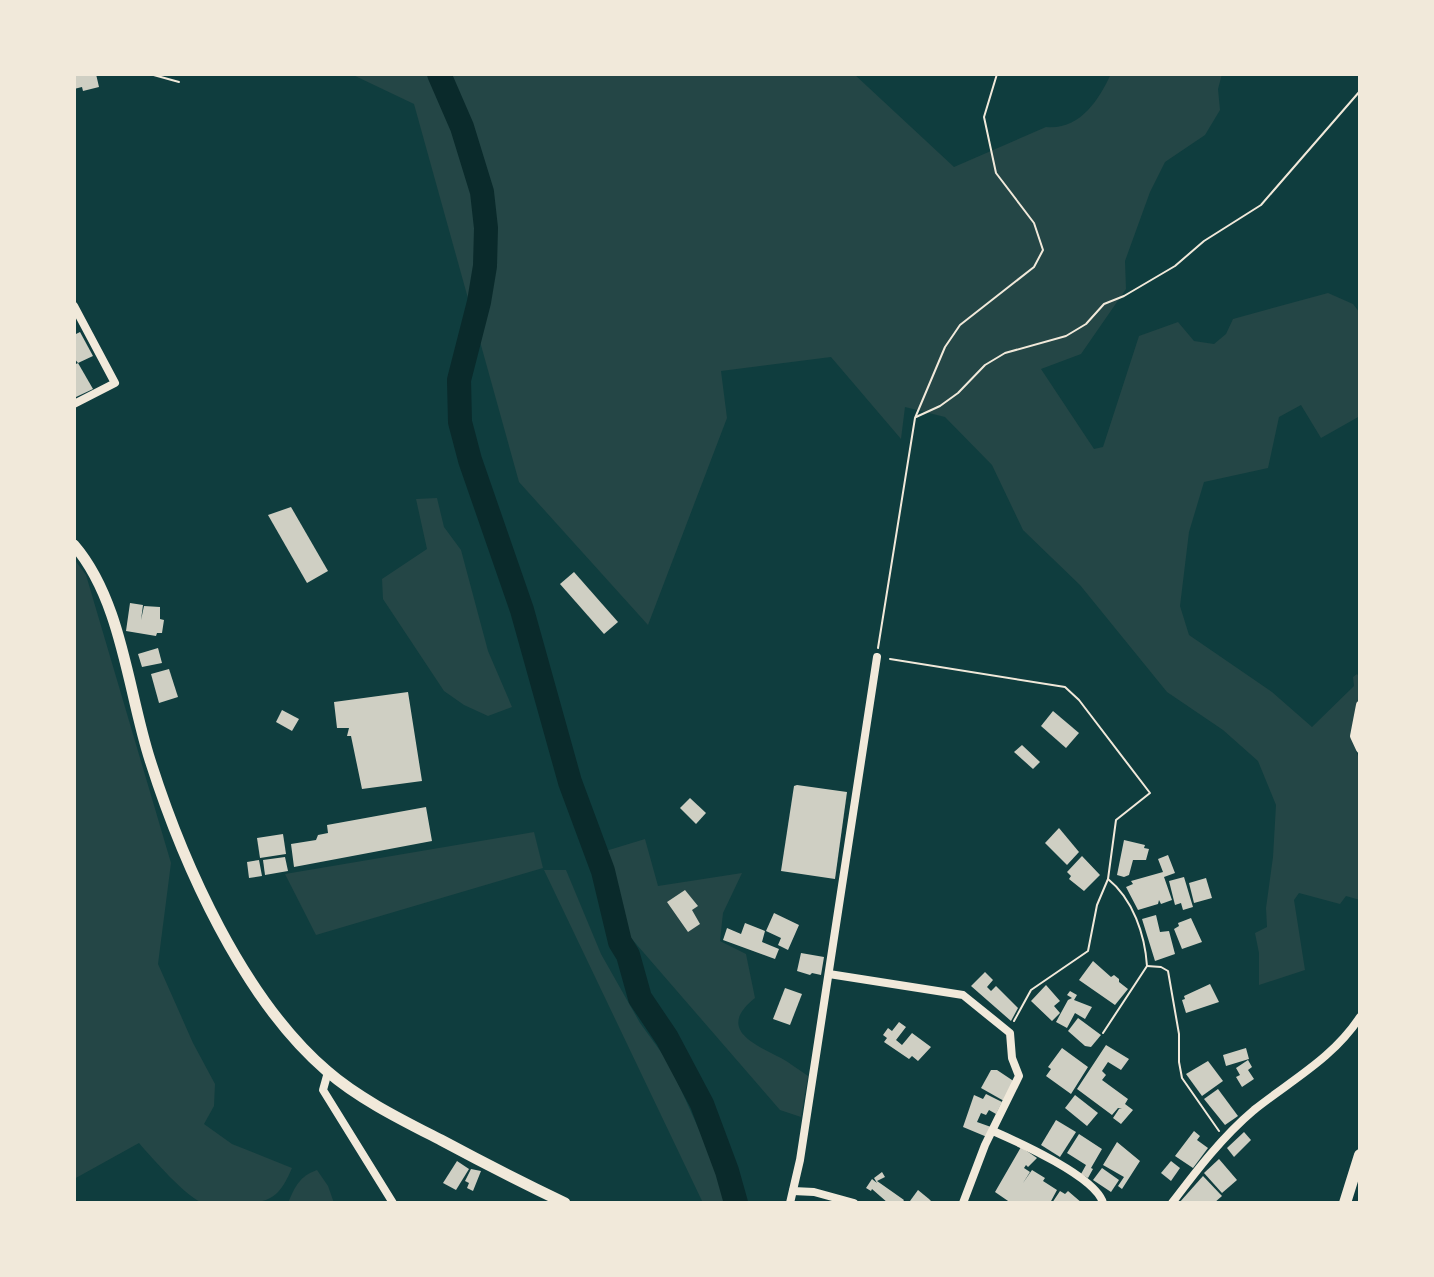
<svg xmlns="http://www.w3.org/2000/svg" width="1434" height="1277" font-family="'DM Sans',sans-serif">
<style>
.green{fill:#244646}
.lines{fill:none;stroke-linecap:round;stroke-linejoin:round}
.river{stroke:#0a2a2b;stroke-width:24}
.building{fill:#cfcfc3}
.path{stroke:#f1e9da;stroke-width:2}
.minor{stroke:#f1e9da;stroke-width:8}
.secondary{stroke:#f1e9da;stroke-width:11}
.primary{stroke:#f1e9da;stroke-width:12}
</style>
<rect width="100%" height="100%" fill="#0f3d3e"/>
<g class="green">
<path d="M351 74H854L954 167 1046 127C1080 130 1098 101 1111 74H1222L1218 89 1220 110 1205 135 1165 162 1150 192 1125 261 1126 289 1081 354 1041 369 1094 449 1103 447 1139 336 1178 322 1194 341 1214 344 1226 334 1233 319 1328 293 1353 304 1360 313V416L1321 438 1301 405 1279 417 1268 468 1204 482 1189 532 1180 606 1189 635 1272 692 1312 727 1354 686 1353 677 1357 674 1360 678V695L1350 734 1360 762V900L1346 896 1340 904 1299 893 1294 900 1305 970 1259 985V953L1255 933 1267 927 1266 908 1273 857 1276 805 1258 761 1223 730 1167 692 1080 585 1023 530 992 465 945 417 905 407 901 439 831 357 721 371 727 418 648 625 519 482 414 104Z"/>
<path d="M437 498 444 527 461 550 488 651 512 707 488 716 464 705 444 691 383 599 382 579 427 549 416 499Z"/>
<path d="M74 559 86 575 171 863 158 964 193 1043 215 1084 214 1106 204 1124 232 1144 292 1168C277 1204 265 1203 228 1203 221 1203 210 1205 203 1203 187 1198 151 1157 139 1143L74 1179Z"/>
<path d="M534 832 543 868 316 935 285 874Z"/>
<path d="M645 839 658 886 742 873 723 913 720 941 746 954 755 998C716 1029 754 1044 781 1058 790 1063 799 1070 808 1076L801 1117 780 1110 631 938 599 853Z"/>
<path d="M544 870H566L601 954 640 1023 669 1063 728 1194V1203H703Z"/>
<path d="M317 1170 328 1186 334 1203H288C295 1186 300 1176 317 1170Z"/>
</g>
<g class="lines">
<path class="river" d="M439 74 462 127 482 192 486 228 485 266 479 302 459 380 460 422 470 460 522 610 570 782 603 871 620 942 628 955 640 998 667 1038 702 1104 727 1171 736 1203"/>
</g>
<g class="building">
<path d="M74 74H96L99 87 83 91 82 87 74 89Z"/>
<path d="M80 332 93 356 78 363 74 358V335Z"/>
<path d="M78 363 93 389 76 397 74 393V365Z"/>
<path d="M291 507 328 571 307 583 268 515Z"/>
<path d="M574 572 618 622 604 634 560 584Z"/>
<path d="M130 603 143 605 141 620 144 606 160 607V619L164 620 162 633H157L156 636 126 631Z"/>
<path d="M158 648 162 663 142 667 138 654Z"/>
<path d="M169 669 178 697 159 703 151 674Z"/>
<path d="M408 692 422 781 362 789 351 736H347L349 728H337L334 702Z"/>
<path d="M282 710 299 719 292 731 276 722Z"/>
<path d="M1053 711 1079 733 1066 748 1041 726Z"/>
<path d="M1022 745 1040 762 1033 769 1014 752Z"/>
<path d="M797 785 847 792 835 879 781 871 794 786Z"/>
<path d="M690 798 706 813 696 824 680 808Z"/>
<path d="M426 807 432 841 294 867 291 844 316 840 318 835 328 833 327 825Z"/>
<path d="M1059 828 1079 852 1067 865 1045 843Z"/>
<path d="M283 834 286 854 260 858 257 838Z"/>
<path d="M1124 840 1145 845 1144 848 1149 849 1146 860H1133L1129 875 1124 877 1117 875Z"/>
<path d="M1168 855 1175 873 1164 877 1172 900 1161 904 1159 900 1158 904 1138 910 1126 887 1133 884 1131 881 1163 872 1158 859Z"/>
<path d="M1082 856 1100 875 1084 891 1069 879 1071 876 1067 872Z"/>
<path d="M285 857 288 871 265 875 263 860Z"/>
<path d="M259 860 262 876 249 878 247 862Z"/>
<path d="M1184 877 1193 907 1183 910 1181 903 1175 905 1169 881Z"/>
<path d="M1206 878 1212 898 1194 903 1189 883Z"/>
<path d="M685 890 698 906 692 910 700 924 688 932 667 902Z"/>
<path d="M774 913 799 925 788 950 778 945 781 938 766 931Z"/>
<path d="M1156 915 1160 932 1169 931 1175 954 1155 961 1142 919Z"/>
<path d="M1191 918 1202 942 1182 949 1174 929 1179 926 1178 923Z"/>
<path d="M745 923 765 931 762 942 779 949 775 959 723 940 727 928 741 934Z"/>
<path d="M801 953 824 957 821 975 812 973 810 975 797 971Z"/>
<path d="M1093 961 1111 977 1114 975 1119 979V982L1128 989 1115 1005 1079 980Z"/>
<path d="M985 972 993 980 987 987 991 991 996 986 1018 1008 1011 1021 971 986Z"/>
<path d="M1210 984 1219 1002 1186 1013 1182 1000 1185 999 1184 996Z"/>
<path d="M1046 985 1060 1001 1054 1006 1060 1013 1052 1021 1031 1001Z"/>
<path d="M785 988 802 994 790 1025 773 1019Z"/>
<path d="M1070 991 1077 995 1074 1000 1092 1007 1085 1019 1075 1013 1067 1028 1056 1022 1068 1000 1072 998 1067 995Z"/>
<path d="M1078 1018 1101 1035 1091 1047 1085 1046 1068 1031Z"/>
<path d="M899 1022 906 1027 896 1040 902 1045 912 1033 931 1047 918 1061 912 1056 909 1059 884 1042 887 1038 883 1035 888 1028 892 1031Z"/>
<path d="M1106 1045 1129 1059 1121 1070 1108 1062 1102 1071 1106 1075 1102 1080 1128 1099 1125 1104 1133 1110 1121 1124 1113 1118 1119 1109H1122L1118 1108 1112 1115 1077 1089Z"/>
<path d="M1062 1048 1088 1067 1071 1094 1046 1076 1051 1069 1048 1067Z"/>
<path d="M1246 1048 1249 1059 1226 1066 1223 1055Z"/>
<path d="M1248 1060 1252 1067 1248 1070 1254 1079 1242 1087 1236 1077 1240 1075 1236 1068Z"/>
<path d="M1208 1061 1223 1081 1202 1096 1186 1074Z"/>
<path d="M991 1070H997L1015 1082 1004 1101 981 1088Z"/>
<path d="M1218 1089 1238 1116 1225 1125 1204 1099Z"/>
<path d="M986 1094 1002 1102 996 1114 989 1110 986 1115 981 1113 977 1122 991 1127 987 1137 963 1127 974 1095 983 1099Z"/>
<path d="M1075 1095 1098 1113 1087 1126 1065 1108Z"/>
<path d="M1056 1120 1076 1132 1060 1157 1041 1145Z"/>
<path d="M1194 1131 1200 1136 1197 1140 1208 1148 1193 1168 1175 1156Z"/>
<path d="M1244 1132 1251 1140 1234 1157 1227 1148Z"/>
<path d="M1079 1134 1102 1149 1091 1168 1093 1169 1088 1178 1081 1174 1086 1165 1067 1153Z"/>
<path d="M1117 1142 1140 1161 1122 1189 1118 1186 1124 1177 1103 1165Z"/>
<path d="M1021 1147 1037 1158 1028 1167 1026 1165 1024 1168 1030 1172 1023 1183 1032 1170 1045 1178 1043 1181 1057 1190 1050 1203H1011L995 1192Z"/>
<path d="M1219 1159 1237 1180 1222 1193 1204 1173Z"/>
<path d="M457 1161 469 1169 456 1190 443 1183Z"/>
<path d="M1171 1161 1180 1168 1171 1181 1161 1173Z"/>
<path d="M1102 1168 1119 1180 1111 1192 1093 1180Z"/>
<path d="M471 1169 481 1171 473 1191 467 1188 469 1183 465 1181Z"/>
<path d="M882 1172 885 1177 877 1181 904 1200 902 1203H888L872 1189 871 1191 866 1188 872 1179 877 1183 874 1178Z"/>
<path d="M1203 1176 1222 1196 1214 1203H1179Z"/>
<path d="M918 1190 929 1199 933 1203H913L910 1201Z"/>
<path d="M1060 1191 1065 1194 1068 1191 1082 1203H1052Z"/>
</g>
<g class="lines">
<g class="path">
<path d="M150 74 179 82"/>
<path d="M916 417 940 406 958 393 985 365 1005 353 1066 336 1086 324 1104 304 1124 296 1175 266 1204 241 1261 205 1360 91"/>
<path d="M878 648 915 418 945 347 960 325 1034 267 1043 250 1034 223 996 173 984 117 997 74"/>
<path d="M890 659 1065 687 1079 700 1150 793 1116 820 1108 879 1097 905 1088 951 1031 990 1014 1021"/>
<path d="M1147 966 1161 967 1168 971 1179 1034V1062L1182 1078 1219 1131"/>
<path d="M1103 1033 1147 966C1145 935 1133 899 1108 879"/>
</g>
<g class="minor">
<path d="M74 306 115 383 74 404"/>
<path d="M1360 705 1354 736 1360 749"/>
<path d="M829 974 963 995 1010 1033 1012 1058 1019 1076 985 1145 963 1203"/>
<path d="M328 1072 323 1090 393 1203"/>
<path d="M993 1131C1018 1142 1096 1177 1103 1203"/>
<path d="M793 1191 814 1192 854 1203"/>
<path d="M790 1203 800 1160 877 657"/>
<path d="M1172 1203C1197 1170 1222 1137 1254 1110 1293 1079 1332 1059 1360 1017"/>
</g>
<path class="secondary" d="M74 545C122 601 128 692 150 760 183 864 243 999 327 1071 359 1099 404 1121 441 1140 482 1162 523 1183 565 1203"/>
<path class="primary" d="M1345 1203 1360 1155"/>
</g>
<rect width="1434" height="1277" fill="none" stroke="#f1e9da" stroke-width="152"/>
</svg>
